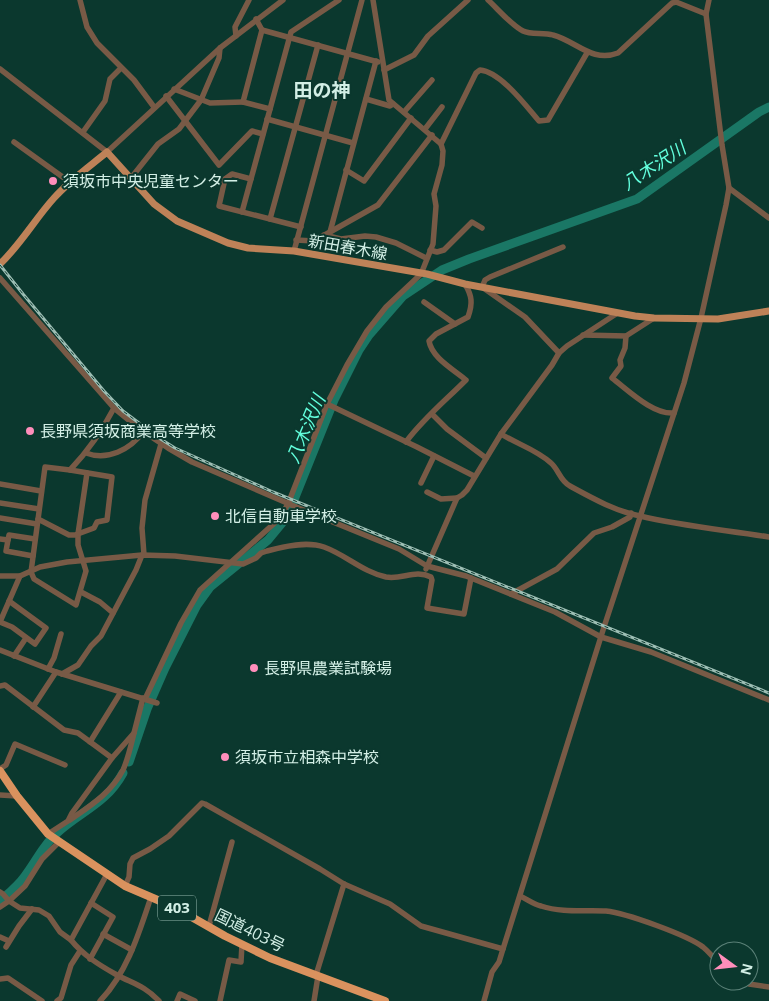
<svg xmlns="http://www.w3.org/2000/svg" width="769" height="1001" font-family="'Open Sans','Noto Sans JP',sans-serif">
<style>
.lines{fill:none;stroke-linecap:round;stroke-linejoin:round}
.river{stroke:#1a7765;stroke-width:9}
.minor{stroke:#785a46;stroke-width:5.5}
.major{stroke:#be8258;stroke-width:7}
.highway{stroke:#da925e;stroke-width:8}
.rail-casing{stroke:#9dbeb4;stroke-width:3}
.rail{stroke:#0b382e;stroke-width:1;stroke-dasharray:4;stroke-linecap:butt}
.poi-dot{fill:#ff8ebb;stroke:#0b382e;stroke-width:2}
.labels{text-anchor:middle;stroke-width:4;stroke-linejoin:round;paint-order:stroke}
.shield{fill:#0b382e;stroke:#97b8af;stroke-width:1}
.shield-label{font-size:15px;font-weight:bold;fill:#d3efe6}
.poi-label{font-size:16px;fill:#d3efe6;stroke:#0b382e;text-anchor:start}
.street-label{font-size:16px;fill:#d3efe6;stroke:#0b382e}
.water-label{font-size:18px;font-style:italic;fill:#62fedc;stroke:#0b382e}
.quarter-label{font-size:19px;font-weight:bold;fill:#d3efe6;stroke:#0b382e}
</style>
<rect width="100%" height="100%" fill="#0b382e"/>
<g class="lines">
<g class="river">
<path d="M129 762 147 709 165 668 197 605 210 587 268 540 287 517 334 400 359 350 369 335 403 296 442 270 469 259 637 199 759 112 769 107"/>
<path d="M0 901C9 893 18 886 25 876 36 862 43 845 57 833 81 811 106 804 123 773"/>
</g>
<g class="minor">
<path d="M80 0 87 27 97 43 134 80 154 107"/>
<path d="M488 0C498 9 511 25 523 31 531 35 544 32 553 35 576 41 592 63 618 53L672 3 676 2 706 14"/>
<path d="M256 19 262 30 243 102 270 109"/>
<path d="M262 30 378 62"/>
<path d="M236 36 235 27 249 0"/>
<path d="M0 69 107 152 220 48 283 0"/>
<path d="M384 70 414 55 428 36 468 0"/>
<path d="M174 89 210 103 243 102"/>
<path d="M166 96 219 165 252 131 263 134"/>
<path d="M366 99 390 106 393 104"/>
<path d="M404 112 432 80"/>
<path d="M267 119 353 143"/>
<path d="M425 129 442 107"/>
<path d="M83 132 105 101 110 79 121 68"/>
<path d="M14 142 71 183"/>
<path d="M441 144 476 73 480 70C501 72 526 106 539 121L548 120 587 53"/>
<path d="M346 170 364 181 411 118"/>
<path d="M131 178 158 144 179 129 201 100 219 58 220 48"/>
<path d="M251 179 232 174 225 179 219 206 301 227"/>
<path d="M729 188 769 218"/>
<path d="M242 212 291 32 339 0"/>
<path d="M270 219 318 45"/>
<path d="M330 232 378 205 432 135"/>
<path d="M324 235 341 239 365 236 376 237 396 243 426 258"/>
<path d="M296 240 314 241 330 232 376 61"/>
<path d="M430 250 437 252 444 250 472 222 482 228"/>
<path d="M294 251 362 0"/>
<path d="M0 278 114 408 141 430 168 448 192 462 301 509 399 549 427 566 466 576 555 612 601 637 651 652 769 700"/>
<path d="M424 302 455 324"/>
<path d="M583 335 626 336 654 318"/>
<path d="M626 336 625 348 620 360 621 366 612 378C628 390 653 415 674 413"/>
<path d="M559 353 525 317 482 287 485 280 490 277 563 247"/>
<path d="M327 404 417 447 474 476"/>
<path d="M432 414 447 429 486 458"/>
<path d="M501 434C517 444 537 450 551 463 559 470 560 481 570 486 592 498 615 511 640 516 682 526 726 530 769 537"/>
<path d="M406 442C423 419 445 401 466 380 453 369 432 358 429 341L436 334 468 317C473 303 472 296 465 284"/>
<path d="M86 453C107 461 130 450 143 432"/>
<path d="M87 473 78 534V545L86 571 76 605 34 579 31 572 45 467 70 470C88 451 102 431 114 408"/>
<path d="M421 483 434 456"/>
<path d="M0 484 41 491"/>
<path d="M427 492 441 499 457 498"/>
<path d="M0 503 39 509"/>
<path d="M0 518 37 524"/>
<path d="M38 519 69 535H75L94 528 97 522 107 520 112 477 70 470"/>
<path d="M0 539 8 540 9 535 35 539"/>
<path d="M8 540 6 551 33 556"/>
<path d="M144 555 142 528 145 500 161 444"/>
<path d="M426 569 457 498 462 495 467 490 501 434 552 365 559 353 567 346 616 314"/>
<path d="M0 576H20L40 567 67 562 142 555 175 556 243 564 256 558 261 553 267 551C285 546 307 541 324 547 346 555 363 572 386 577 402 580 415 569 431 577L432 580 427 608 464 614 471 578"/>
<path d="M81 592 100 602 113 613"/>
<path d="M511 594 557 569 594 533 612 527 630 517 631 513"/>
<path d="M0 622 12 627 35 644 46 628 9 601"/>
<path d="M0 622 20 576"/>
<path d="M0 650 56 672 157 703"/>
<path d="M14 656 26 638"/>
<path d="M48 669 54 658 61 634"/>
<path d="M62 674 78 665 91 646 101 636 136 570 142 555"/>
<path d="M0 686 5 685 64 730 78 733 112 758 72 813 68 821 48 834"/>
<path d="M145 699 181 623 200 590 279 519 288 504 327 404 347 365 367 331 386 307 421 274 433 244 436 206 434 194 442 165 443 151 441 144 389 100 373 0"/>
<path d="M33 707 56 672"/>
<path d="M90 742 121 692"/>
<path d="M112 758 134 733 143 698"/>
<path d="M0 769 6 765 15 744 65 765"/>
<path d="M0 795 17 796"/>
<path d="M70 820C90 806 111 793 123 770 128 759 131 745 134 733"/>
<path d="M59 842 42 859 25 886 9 901 20 908 39 910 49 916 60 932 71 940"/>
<path d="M107 874 71 940C83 955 99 965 117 975 134 984 145 986 159 1001"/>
<path d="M125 886 129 877 130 864 133 858 150 849 169 836 202 803 205 804 320 869 344 884 390 904 421 926 503 949"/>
<path d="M0 892 3 894 9 901 0 907"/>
<path d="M520 896C527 899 533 904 541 906 562 913 584 910 606 911 626 913 687 935 703 947 709 952 714 958 719 964"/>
<path d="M209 926 232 842"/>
<path d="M103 934 132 950"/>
<path d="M0 937 9 941"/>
<path d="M6 947 19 926 32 909"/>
<path d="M90 959 113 917 91 903"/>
<path d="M316 975 344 884"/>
<path d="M0 979 8 978 42 1001"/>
<path d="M741 981 749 984 769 987"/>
<path d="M57 1001 61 998 71 965 80 951"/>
<path d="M100 1001C127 973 139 933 151 897"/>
<path d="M177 1001 180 994 195 1001"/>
<path d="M220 1001 229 960 241 962 242 944"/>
<path d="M314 1001 318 976"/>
<path d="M484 1001 492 972 499 962 503 949 604 627 684 383 701 318 726 205 729 188 722 145 706 14 709 0"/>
</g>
<path class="major" d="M0 264C21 244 35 219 54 198 69 181 90 166 107 152L154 204 177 221 228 243 248 248 294 251 427 274 465 284 635 316 654 318 718 319 769 311"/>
<path class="highway" d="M0 771 17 796 48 834 125 886 174 907 225 936 270 958 385 1001"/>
<defs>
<path id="rail" d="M0 265 23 294 104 391 123 411 159 438 175 448 273 492 769 693"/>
</defs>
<use href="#rail" class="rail-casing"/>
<use href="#rail" class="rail"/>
</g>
<g class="poi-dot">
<circle cx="53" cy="181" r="5"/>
<circle cx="30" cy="431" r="5"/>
<circle cx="215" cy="516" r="5"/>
<circle cx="254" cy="668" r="5"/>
<circle cx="225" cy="757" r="5"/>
</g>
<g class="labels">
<rect class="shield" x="158" y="895.5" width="38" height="25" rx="4"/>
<g class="shield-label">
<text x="177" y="913">403</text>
</g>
<g class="poi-label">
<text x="63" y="187">須坂市中央児童センター</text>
<text x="40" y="437">長野県須坂商業高等学校</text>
<text x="225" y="522">北信自動車学校</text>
<text x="264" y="674">長野県農業試験場</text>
<text x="235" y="763">須坂市立相森中学校</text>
</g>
<g class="street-label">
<text transform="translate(348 247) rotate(10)" y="6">新田春木線</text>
<text transform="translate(250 930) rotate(26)" y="6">国道403号</text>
</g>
<g class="water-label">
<text transform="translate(654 166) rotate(-33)" y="6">八木沢川</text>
<text transform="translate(306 429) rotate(-67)" y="6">八木沢川</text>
</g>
<g class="quarter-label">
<text x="322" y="97">田の神</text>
</g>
</g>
<g transform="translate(734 966) rotate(105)"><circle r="24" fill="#0b382e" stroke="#5b8178"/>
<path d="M0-4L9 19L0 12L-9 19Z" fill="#ff8ebb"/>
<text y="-8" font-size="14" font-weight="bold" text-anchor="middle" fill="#d3efe6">N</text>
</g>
</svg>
